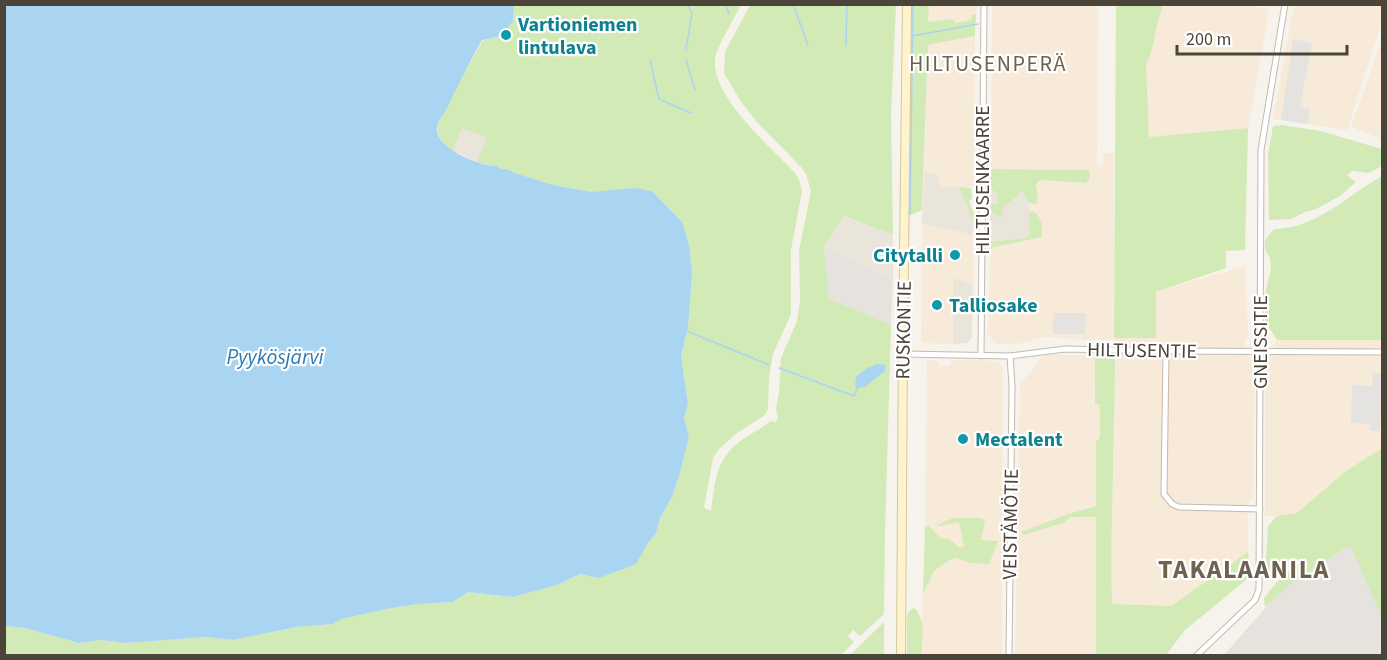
<svg xmlns="http://www.w3.org/2000/svg" width="1387" height="660" font-family="'Source Sans 3',sans-serif">
<style>
.residential{fill:#eae5da}
.commercial{fill:#f7ead8}
.industrial{fill:#e6e2dd}
.green{fill:#d2eab5}
.parking{fill:#e5e3e0}
.water{fill:#a9d4f2}
.lines{fill:none;stroke-linecap:round;stroke-linejoin:round}
.stream{stroke:#a9d4f2;stroke-width:1.5}
.minor-casing{stroke:#c2bbae;stroke-width:7}
.secondary-casing{stroke:#d6c79b;stroke-width:10}
.minor{stroke:#fff;stroke-width:5}
.secondary{stroke:#fff3cd;stroke-width:8}
.culture-dot{fill:#0f9aa8;stroke:#fff;stroke-width:2}
.labels{text-anchor:middle;stroke-width:4.5;stroke-linejoin:round;paint-order:stroke}
.culture-label{font-size:20px;font-weight:bold;fill:#0d838f;stroke:#fff;text-anchor:start}
.street-label{font-size:20px;fill:#4b4439;stroke:#fff}
.water-label{font-size:21px;font-style:italic;fill:#2e7ab2;stroke:#fff}
.quarter-label{font-size:22px;letter-spacing:1.5px;fill:#6e6250;stroke:#fff}
.district-label{font-size:26px;font-weight:bold;letter-spacing:1.5px;fill:#6e6250;stroke:#fff}
</style>
<rect width="100%" height="100%" fill="#f6f3ec"/>
<g class="residential">
<path d="M462 127 487 137 477 162 453 151Z"/>
<path d="M937 172 940 187H959L974 223 973 235 922 224 924 173Z"/>
<path d="M990 190H995L999 204 994 203 1001 216 1004 206 1019 197V192L1023 190 1029 202V237L990 242Z"/>
<path d="M843 216 893 235V279L824 246Z"/>
<path d="M953 277 973 285 972 338 967 343 953 344Z"/>
</g>
<g class="commercial">
<path d="M929 5H978L976 14 973 15 971 20 955 23H928Z"/>
<path d="M992 5H1098L1097 166H1101L1104 162 1103 153H1114V337L1156 292 1245 266 1248 337 1245 340V355L1255 361 1253 498 1248 504V552L1171 606 1112 604V505L1115 426V357L1114 338 1110 340H1087L1044 337 1017 344H995L988 334 990 248 1042 237 1034 211 1029 212V202L1032 204 1038 196 1036 184 1040 180 1084 183 1089 170 991 169Z"/>
<path d="M1163 5H1245L1265 8 1269 11 1248 128 1149 137 1146 64 1151 53 1158 22Z"/>
<path d="M1294 5H1382V21L1347 130 1281 120H1273Z"/>
<path d="M975 36 974 187H940L937 172 924 173 928 45Z"/>
<path d="M1382 40V139L1351 127Z"/>
<path d="M922 224 973 235V285L953 278V344L921 343Z"/>
<path d="M1382 245V449L1369 456 1345 472 1297 513 1277 516H1265V359L1277 340H1380L1381 246Z"/>
<path d="M1043 355H1095L1094 404H1099L1100 409V438L1096 442V506L1068 514 1021 532 1024 535 1063 523 1071 517 1096 516V655L1015 656 1020 385Z"/>
<path d="M927 360 939 361V366L951 365V360L998 361 1003 369 1002 655 921 656 923 594 934 571 948 561 957 558 970 563 998 541 980 540 985 520 953 518 939 526 959 522 964 546 960 548 949 539 940 538 929 526 925 527Z"/>
</g>
<g class="industrial">
<path d="M824 246 893 279 891 325 828 299Z"/>
<path d="M1382 514V655L1223 656 1297 572Z"/>
</g>
<g class="green">
<path d="M514 5H741C734 19 721 40 716 54 705 92 772 148 795 173L799 180 802 191 791 250V314L773 354 769 377 768 409 764 416 737 433 718 450 713 458 704 508 711 511C715 483 715 461 739 442 749 434 761 429 771 421L775 422 778 419 776 409 779 392 781 358 797 321 800 300 799 251 811 191 806 174 801 167 756 121 740 100 724 73 725 52 750 5H896L891 115 893 235 844 216 824 246 829 299 891 325 885 532 884 614 860 636 853 630 848 636 854 642 841 655 5 656 4 626 25 628 79 643 100 640 126 643 206 637 233 640 296 627 333 624 341 619 392 608 419 604 453 602 468 592 513 597 557 585 580 574 599 578 648 543 656 533 660 518 672 497 680 473 689 437 684 418 688 403 681 356 688 327 692 273 682 222 654 193 651 191 592 192 553 185 515 173 507 169H501L496 165 491 166 477 162 487 137 462 128 453 151 447 147 442 141 438 134 437 127 439 121 444 114 451 97 483 40 501 36 513 21Z"/>
<path d="M910 5H929L928 22 953 19 955 23 971 20 972 15 976 14 975 36 928 45 922 210 908 216Z"/>
<path d="M1116 5H1163L1158 22 1151 53 1146 64 1149 137 1248 128 1245 250 1226 251V268L1156 292V338H1114Z"/>
<path d="M1282 125 1320 131 1382 149V166L1369 173 1352 171 1347 175 1356 182 1340 196 1316 209 1305 212 1291 219 1269 220 1268 155 1273 126Z"/>
<path d="M991 169 1089 170C1090 177 1091 180 1085 183L1040 180 1036 184 1038 196 1036 204C1027 205 1026 197 1023 191L1019 192V196L1004 206 1001 217 992 212 991 204H999L995 191 990 190Z"/>
<path d="M1382 176 1381 340H1277L1265 321V295L1271 268 1270 258 1265 249V240L1274 229C1316 229 1348 195 1382 176Z"/>
<path d="M959 187 971 188 972 198 969 201 976 219 974 223Z"/>
<path d="M1033 211C1043 218 1042 226 1042 237L990 248V242L1029 237V212Z"/>
<path d="M1095 355 1115 357C1115 439 1110 522 1112 604L1171 606 1248 552 1251 576 1185 630 1166 655H1096V517H1071L1063 523 1024 535 1021 532 1068 514 1096 506V442L1100 437V409L1099 404H1094L1095 402Z"/>
<path d="M1382 449V622V617L1350 545 1290 584 1265 607 1264 598 1277 582 1301 561 1291 558 1265 575 1268 526 1277 516 1297 513 1345 472 1369 456Z"/>
<path d="M953 518H980L985 520 981 540 998 541 989 564 970 563 957 558 948 561 934 571 923 594 925 527 929 526 940 538 949 539 960 548 964 546 959 522 939 526 937 525Z"/>
<path d="M914 608C927 620 922 640 921 655H907V616L909 611Z"/>
<path d="M884 622V655H850Z"/>
</g>
<g class="parking">
<path d="M1293 39 1312 43 1300 107 1310 109 1308 124 1281 120Z"/>
<path d="M1053 313H1086L1085 334H1053Z"/>
<path d="M1373 373H1381L1380 431H1370V424L1351 423 1352 385 1372 386Z"/>
</g>
<g class="water">
<path d="M4 5H514L513 21 501 36 482 40C469 63 457 87 446 110 443 116 438 120 437 127 434 148 478 165 494 166L496 165 501 169H507L515 173 553 185 592 192 635 188 651 191 654 193 682 222 689 245 692 273 688 327 681 356 688 403 684 418 689 437 680 473 672 497 660 518 656 533 648 543 636 564 599 578 580 574 557 585 513 597 468 592 453 602 419 604 392 608 341 619 333 624 296 627 233 640 206 637 126 643 100 640 79 643 25 628 5 626Z"/>
<path d="M877 364 885 365V371L866 386 857 389 855 386 856 377 866 369Z"/>
</g>
<g class="lines">
<g class="stream">
<path d="M725 4 729 14"/>
<path d="M793 4 808 45"/>
<path d="M912 36 978 24"/>
<path d="M846 45 847 4"/>
<path d="M686 49 692 13 687 4"/>
<path d="M650 60 659 99 691 113"/>
<path d="M686 60 695 90"/>
<path d="M910 214 913 4"/>
<path d="M687 331 769 365"/>
<path d="M779 368 854 396 857 389"/>
</g>
<defs>
<g id="minor">
<path d="M1166 351 1164 494 1172 504 1179 507 1260 509"/>
<path d="M903 354 1010 356 1065 349 1166 351 1382 352"/>
<path d="M981 356 984 4"/>
<path d="M1009 656 1012 386 1010 356"/>
<path d="M1196 656 1255 600 1259 589 1261 150 1285 4"/>
</g>
<path id="secondary" d="M901 656 903 343 907 4"/>
</defs>
<use href="#minor" class="minor-casing"/>
<use href="#secondary" class="secondary-casing"/>
<use href="#minor" class="minor"/>
<use href="#secondary" class="secondary"/>
</g>
<g class="culture-dot">
<circle cx="506" cy="35" r="6"/>
<circle cx="955" cy="255" r="6"/>
<circle cx="937" cy="305" r="6"/>
<circle cx="963" cy="439" r="6"/>
</g>
<g class="labels">
<g class="culture-label">
<text x="518" y="31">Vartioniemen<tspan x="518" dy="23">lintulava</tspan></text>
<text x="943" y="262" text-anchor="end">Citytalli</text>
<text x="949" y="312">Talliosake</text>
<text x="975" y="446">Mectalent</text>
</g>
<g class="street-label">
<text transform="translate(982 180) rotate(-90)" y="7">HILTUSENKAARRE</text>
<text transform="translate(903 330) rotate(-89)" y="7">RUSKONTIE</text>
<text transform="translate(1260 342) rotate(-90)" y="7">GNEISSITIE</text>
<text transform="translate(1142 350) rotate(1)" y="7">HILTUSENTIE</text>
<text transform="translate(1010 524) rotate(-89)" y="7">VEISTÄMÖTIE</text>
</g>
<g class="water-label">
<text x="275" y="364">Pyykösjärvi</text>
</g>
<g class="quarter-label">
<text x="988" y="71">HILTUSENPERÄ</text>
</g>
<g class="district-label">
<text x="1244" y="578">TAKALAANILA</text>
</g>
</g>
<rect width="1387" height="660" fill="none" stroke="#4b4439" stroke-width="12"/>
<path d="M1177 45v9h170v-9" fill="none" stroke="#4b4439" stroke-width="3"/>
<text x="1186" y="45" font-size="18" fill="#4b4439" stroke="#ffffff" stroke-width="4.5" paint-order="stroke">200 m</text>
</svg>
